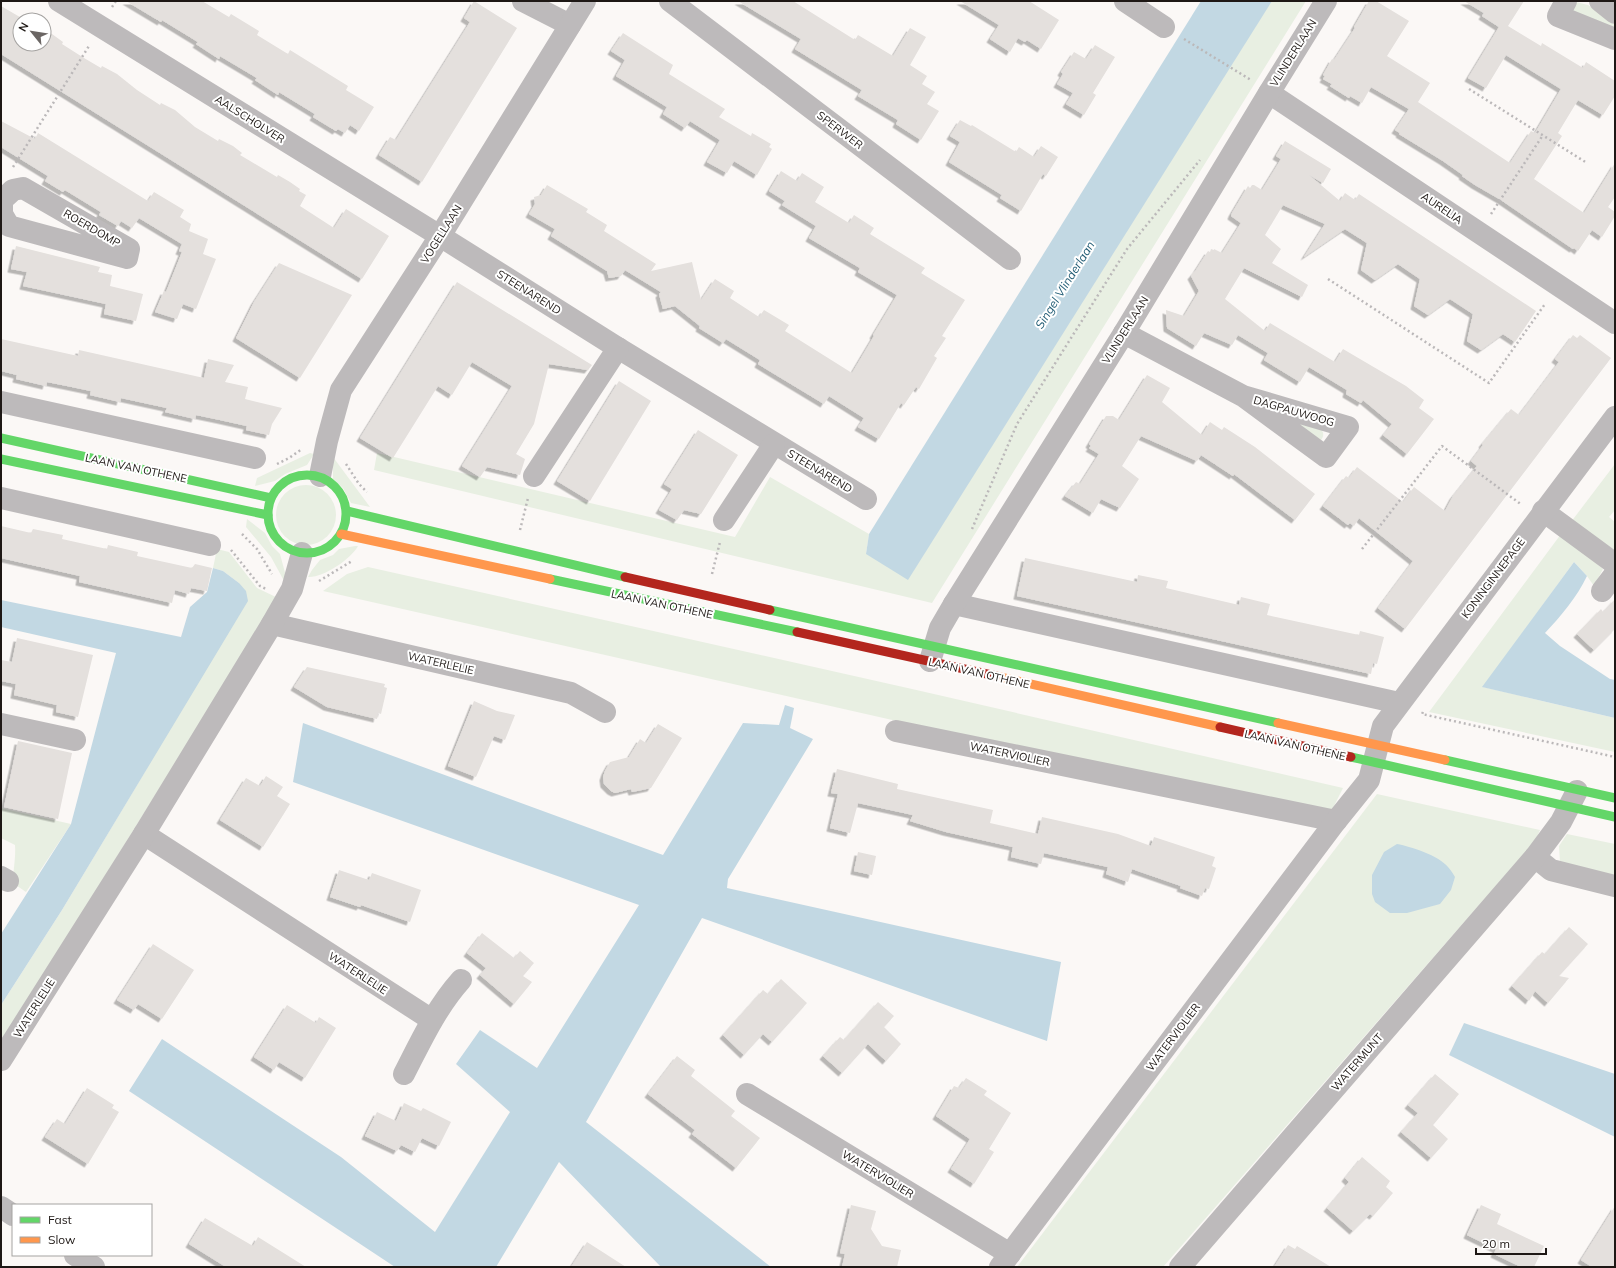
<svg xmlns="http://www.w3.org/2000/svg" width="1616" height="1268" font-family="Mulish,sans-serif">
<style>
.green{fill:#e8efe2}
.water{fill:#c2d8e3}
.building{fill:#e4e0dd;filter:url(#shadow)}
.lines{fill:none;stroke-linecap:round;stroke-linejoin:round}
.path{stroke:#bbb8b9;stroke-width:2.5;stroke-dasharray:2 3;stroke-linecap:butt}
.street{stroke:#bdbabb;stroke-width:22}
.fast{stroke:#63d668;stroke-width:9}
.slow{stroke:#ff974d;stroke-width:9}
.jam{stroke:#b3261e;stroke-width:9}
.labels{text-anchor:middle;stroke-width:4;stroke-linejoin:round;paint-order:stroke}
.street-label{font-size:11px;fill:#1e1815;stroke:#fff}
.water-label{font-size:12px;font-style:italic;fill:#225d75;stroke:#fff}
</style>
<defs>
<filter id="shadow"><feDropShadow dx="-3.5" dy="3.5" stdDeviation="0" flood-color="#0004"/></filter>
</defs>
<rect width="100%" height="100%" fill="#fbf8f6"/>
<g class="green">
<path d="M1272 1H1306L932 603 374 470 377 453 735 537 770 477 869 534 866 554Z"/>
<path d="M1576 2 1588 5 1615 25V34L1575 16 1572 7Z"/>
<path d="M1272 411 1321 429C1324 433 1324 436 1321 440Z"/>
<path d="M310 453 314 454 307 465 285 474 275 481 255 486 257 478Z"/>
<path d="M333 457 370 507 351 503 343 488 333 479Z"/>
<path d="M1615 464V510L1609 517 1615 522V550L1571 522Z"/>
<circle cx="306" cy="515" r="30"/>
<path d="M247 519 265 533 272 546 280 554 287 580 283 579 271 557 246 527Z"/>
<path d="M1561 534 1603 569 1594 586 1587 576 1574 562 1483 687 1615 718V752L1429 712Z"/>
<path d="M355 546H358C351 559 323 578 308 577L312 570 320 560 333 555 339 549Z"/>
<path d="M217 549 229 552 257 588 278 598 1 1043V1005L62 910 146 770 239 583 223 571 213 568Z"/>
<path d="M368 567 912 689 1343 788 1330 814 910 724 323 591 347 574Z"/>
<path d="M1377 794 1540 830 1535 841 1163 1267H1017Z"/>
<path d="M1 808 71 824 26 892 13 883C13 870 16 858 15 845L1 838Z"/>
<path d="M1567 834 1615 844V879L1560 862 1559 846Z"/>
</g>
<g class="water">
<path d="M1201 1H1272L908 580 866 554 869 534Z"/>
<path d="M1574 562 1587 576C1577 597 1561 616 1545 633L1560 646 1610 679 1615 680V718L1482 687Z"/>
<path d="M213 568 223 571 239 583 246 591 248 601 62 910 1 1005V934L71 824 116 653 1 627V600L181 637 190 607 207 592Z"/>
<path d="M785 705 794 708 790 728 813 739 728 879 727 888 1061 962 1047 1041 702 918 586 1122 771 1267H661L559 1162 496 1267H395L129 1091 162 1039 341 1157 435 1232 510 1112 456 1064 480 1030 537 1068 639 905 293 782 303 723 663 855 743 723 779 725Z"/>
<path d="M1397 844C1412 847 1438 855 1448 867 1451 870 1453 874 1455 877L1451 890 1440 904 1407 913H1390L1375 902 1372 894V875L1384 852Z"/>
<path d="M1464 1023 1615 1074V1137L1449 1055Z"/>
</g>
<g class="building">
<path d="M126 1H202L229 17 231 14 259 31 257 35 288 54 290 50 348 86 346 90 374 107 359 131 350 125 345 133 338 129 336 131 313 117 315 114 279 92 278 95 255 80 257 78 220 56 219 59 196 44 198 42 162 20 161 22Z"/>
<path d="M474 1 517 28 422 182 379 155 390 137 396 140 470 22 464 18Z"/>
<path d="M738 1H793L855 40 858 35 893 56 910 28 926 37 910 65 927 76 922 84 935 92 927 104 939 111 921 140 896 124 898 120 858 96 862 90 795 49 801 39Z"/>
<path d="M960 1H1029L1059 20 1041 49 1027 40 1025 42 1018 38 1010 52 990 39 999 25Z"/>
<path d="M1369 1H1376L1409 21 1387 56 1430 83 1418 102 1510 163 1531 131 1535 133 1561 89 1506 55 1486 88 1468 78 1499 27 1482 16 1484 13 1464 1H1524L1508 26 1541 46 1542 43 1583 68 1586 62 1615 81V96L1603 115 1578 100 1558 133 1562 136 1534 179 1584 213 1615 163V197L1608 207 1615 212V216L1602 237 1592 230 1578 251 1574 248 1573 249 1501 200 1475 185 1462 176 1463 175 1443 161 1399 134 1400 133 1395 130 1409 109 1371 87 1362 103 1350 96 1349 98 1330 86 1332 84 1323 79 1325 76 1323 75 1332 59 1334 60 1355 28 1354 27Z"/>
<path d="M1 6 25 20H20V44H44V30L52 34 63 42 62 44 84 58 101 68 102 66 117 74 137 90 160 105 161 103 175 110 195 127 218 141 219 139 233 146 242 153 240 155 277 177 278 175 290 182 300 189 299 191 306 195 300 206 334 228 346 209 389 236 362 279 1 54Z"/>
<path d="M623 33 673 65 669 74 725 109 719 117 751 136 752 133 771 144 769 147 772 149 757 175 734 161 727 173 707 162 720 140 690 121 685 128 663 114 667 107 616 76 625 60 611 51Z"/>
<path d="M1095 45 1115 57 1093 93 1096 95 1084 115 1066 104 1073 93 1057 84 1063 74 1061 72 1074 52 1086 59Z"/>
<path d="M960 120 971 126 972 125 1016 152 1019 147 1034 157 1041 146 1058 157 1046 176 1043 174 1021 211 1000 198 1002 195 949 162 960 142 950 136Z"/>
<path d="M1 121 35 139 38 133 148 201 154 192 184 210 180 217 191 224 189 231 208 239 203 254 216 259 196 309 183 304 177 319 155 312 164 291 166 292 182 252 179 251 182 244 139 218 132 228 121 221 118 226 99 215 101 212 65 190 63 192 45 181 48 176 1 147Z"/>
<path d="M1285 141 1331 169 1323 183 1309 175 1340 201 1345 193 1355 200 1359 194 1536 311 1515 342 1503 334 1481 350 1467 341 1473 314 1450 299 1428 315 1414 306 1420 279 1398 264 1375 280 1361 270 1367 243 1345 229 1304 257 1325 224 1283 205 1265 235 1281 249 1272 263 1308 285 1302 297 1244 268 1225 299 1265 331 1270 323 1335 362 1343 349 1406 386 1424 400 1419 408 1434 419 1407 454 1383 435 1392 424 1363 400 1361 403 1346 394 1347 390 1309 367 1300 382 1264 360 1268 353 1238 335 1232 345 1204 333 1196 346 1167 328 1166 310 1184 316 1199 291 1191 276 1196 270 1208 251 1210 252 1211 249 1214 250V249L1222 253 1241 223 1231 216 1232 213 1248 186 1250 188 1252 185H1254L1262 190 1281 159 1276 156Z"/>
<path d="M781 171 797 181 802 173 824 187 815 202 849 223 854 215 874 228 870 234 925 268 921 273 965 300 942 336 946 338 934 356 937 358 919 389 916 387 904 405 901 403 879 439 858 427 864 418 829 396 824 404 758 364 760 360 726 339 723 343 699 328 700 326 675 306 663 309 659 294 661 292 625 270 621 276 609 278 607 271 551 236 555 229 529 214 535 204 534 197 541 195 547 185 588 209 586 212 607 225 604 231 656 264 651 271 692 262 701 300 715 279 734 291 730 298 759 317 764 310 789 325 785 331 852 373 874 336 873 335 897 295 858 272 860 268 809 238 816 226 782 205 785 201 769 191Z"/>
<path d="M16 246 100 267 98 272 112 275 110 286 143 294 136 321 104 314 106 304 23 286 27 272 11 269Z"/>
<path d="M279 263 352 295 300 378 236 338 254 302Z"/>
<path d="M457 282 592 365 588 370 549 364 534 424 516 454 525 459 520 475 487 467 480 477 462 466 512 386 472 362 452 395 438 386 393 458 360 438Z"/>
<path d="M1573 335 1577 338 1580 335 1611 358 1405 629 1378 608 1413 561 1359 518 1354 526 1350 523 1348 525 1323 506 1346 476 1349 478 1357 467 1403 502 1414 487 1445 511 1453 496 1477 466 1471 461 1483 445 1482 444 1511 409 1519 415 1559 362 1555 359Z"/>
<path d="M1 339 78 356 79 350 204 378 208 359 234 365 225 382 248 387 245 399 282 408 272 424 269 435 246 430 247 426 220 420 196 415 195 419 165 412 167 408 121 398 120 402 90 395 91 391 67 386 47 382 46 386 16 379 17 375 1 371Z"/>
<path d="M1147 375 1170 388 1162 402 1202 435 1210 422 1222 430 1224 427 1255 447 1315 494 1295 520 1234 474 1233 476 1201 455 1197 461 1141 436 1122 466 1139 479 1120 508 1101 499 1093 513 1065 496 1076 482 1080 484 1099 454 1089 448 1091 446 1089 444 1106 416H1113L1119 420Z"/>
<path d="M619 381 651 401 590 501 557 481Z"/>
<path d="M698 430 738 455 701 514 684 510 677 520 659 510 672 489 664 484Z"/>
<path d="M1 526 31 533 33 529 63 535 62 539 107 549 108 545 138 552 137 556 192 568 195 564 212 568 207 591 191 588 189 594 175 590 172 603 79 582 80 576 1 558Z"/>
<path d="M1025 558 1137 582 1138 575 1168 581 1166 588 1239 605 1241 597 1270 604 1267 615 1359 635 1360 631 1384 637 1377 664 1373 663 1371 674 1017 596Z"/>
<path d="M1615 599V629L1594 650 1577 634 1601 609 1603 612Z"/>
<path d="M17 638 93 655 78 717 56 712 57 705 14 695 16 684 1 681V660L12 662Z"/>
<path d="M307 667 385 684 384 687 387 688 381 714 378 713 377 719 327 707 294 687Z"/>
<path d="M474 701 497 711 515 715 505 740 494 736 476 777 448 766Z"/>
<path d="M658 724 682 738 651 788 632 792 631 789 615 793 611 791 604 784 603 777 605 771 610 762 629 757 640 739 646 743Z"/>
<path d="M18 741 72 753 58 819 4 807Z"/>
<path d="M837 769 898 784 897 789 993 810 990 823 1038 834 1042 817 1118 834 1151 846 1154 837 1215 857 1212 866 1216 868 1209 889 1205 888 1202 896 1180 888 1181 886 1132 869 1128 882 1106 874 1108 867 1044 853 1041 864 1011 857 1013 847 946 832 910 821 913 815 858 803 850 833 830 828 838 794 831 793Z"/>
<path d="M266 776 283 787 277 796 290 804 263 847 220 820 246 778 260 786Z"/>
<path d="M858 852 876 856 872 875 854 871Z"/>
<path d="M339 870 369 880 372 873 421 890 410 922 361 905 360 907 330 897Z"/>
<path d="M1569 927 1588 944 1559 976 1569 978 1548 1003 1535 991 1529 1001 1512 986 1542 952 1545 954Z"/>
<path d="M482 933 514 958 520 951 534 963 523 976 532 982 514 1004 480 975 486 968 467 953Z"/>
<path d="M153 944 194 970 162 1019 138 1004 134 1010 117 1000Z"/>
<path d="M781 979 807 1003 772 1042 763 1034 744 1055 723 1035 763 990 768 994Z"/>
<path d="M878 1002 894 1016 884 1027 901 1044 886 1061 868 1044 842 1073 823 1056 840 1037 844 1040Z"/>
<path d="M287 1005 316 1023 319 1017 336 1028 305 1078 279 1062 274 1070 254 1057Z"/>
<path d="M677 1056 695 1070 691 1076 735 1111 731 1116 760 1138 736 1168 692 1134 695 1130 648 1094Z"/>
<path d="M1435 1074 1459 1094 1433 1125 1448 1139 1431 1158 1401 1132 1418 1113 1408 1105Z"/>
<path d="M966 1078 987 1091 984 1095 1011 1113 989 1149 994 1152 974 1184 951 1169 970 1139 936 1116 954 1086 959 1088Z"/>
<path d="M87 1088 114 1105 112 1108 119 1112 88 1164 45 1137 57 1119 65 1124Z"/>
<path d="M404 1103 421 1111 423 1108 451 1122 439 1146 422 1138 415 1152 401 1145 397 1151 365 1136 377 1112 396 1121Z"/>
<path d="M1362 1157 1390 1181 1386 1187 1393 1193 1373 1216 1370 1214 1353 1231 1327 1208 1349 1182 1345 1178Z"/>
<path d="M851 1205 876 1211 871 1229 882 1246 901 1250 897 1267H842L845 1254 840 1253Z"/>
<path d="M1481 1205 1501 1214 1497 1224 1544 1246 1534 1267H1521L1494 1254 1496 1249 1467 1235Z"/>
<path d="M1615 1206V1267H1592L1581 1260Z"/>
<path d="M205 1218 253 1246 258 1237 306 1267H226L189 1244Z"/>
<path d="M587 1242 626 1267H571Z"/>
<path d="M1288 1245 1295 1249 1297 1246 1331 1267H1274Z"/>
</g>
<g class="lines">
<g class="path">
<path d="M112 7 116 1"/>
<path d="M1184 39 1251 80"/>
<path d="M1469 89 1587 163"/>
<path d="M13 167 89 46"/>
<path d="M1491 214 1543 135"/>
<path d="M1328 279 1489 383 1545 304"/>
<path d="M277 464 289 458 302 449"/>
<path d="M346 464 359 484 367 492"/>
<path d="M972 529 1017 424 1127 249 1200 160"/>
<path d="M520 530 528 498"/>
<path d="M242 534 257 549 272 574"/>
<path d="M1362 549 1442 446 1522 505"/>
<path d="M231 550 260 586 266 589"/>
<path d="M712 574 720 542"/>
<path d="M319 581 352 561"/>
<path d="M1423 712 1422 714 1615 757"/>
</g>
<g class="street">
<path d="M59 1 440 236 618 348 866 499"/>
<path d="M523 1 570 25"/>
<path d="M670 1 1010 259"/>
<path d="M1125 1 1164 27"/>
<path d="M1566 1 1558 16 1615 39"/>
<path d="M1600 1 1615 13"/>
<path d="M1269 93 1615 323"/>
<path d="M23 188 129 249 127 258 9 226 2 214V200L13 190Z"/>
<path d="M1124 333 1243 396 1326 457 1348 427 1243 396"/>
<path d="M1 402 255 458"/>
<path d="M320 476 327 441 341 390 440 236 585 1"/>
<path d="M534 476 618 348"/>
<path d="M1 498 210 545"/>
<path d="M1543 511 1615 564"/>
<path d="M724 520 774 444"/>
<path d="M1602 591 1615 574"/>
<path d="M954 604 1399 703"/>
<path d="M272 624 571 693 605 712"/>
<path d="M930 661 940 628 954 604 1124 333 1269 93 1326 1"/>
<path d="M1 724 75 740"/>
<path d="M896 731 1336 821"/>
<path d="M144 834 432 1020"/>
<path d="M1535 857 1551 870 1615 886"/>
<path d="M1 877 8 881"/>
<path d="M1 1060 144 834 272 624 292 589 302 553"/>
<path d="M404 1074C421 1041 436 1008 461 980"/>
<path d="M747 1094 1010 1254"/>
<path d="M1 1207 13 1215"/>
<path d="M75 1255 94 1267"/>
<path d="M1000 1267 1336 821 1369 780 1383 726 1615 417"/>
<path d="M1180 1267 1535 857 1561 822 1577 791"/>
</g>
<g class="fast">
<path d="M1 438 271 498"/>
<path d="M1 459 268 515"/>
<circle cx="307" cy="514" r="39"/>
<path d="M347 511 625 577"/>
<path d="M550 579 797 632"/>
<path d="M770 610 1278 723"/>
<path d="M1351 757 1615 817"/>
<path d="M1445 760 1615 798"/>
</g>
<g class="slow">
<path d="M341 534 550 579"/>
<path d="M996 676 1220 727"/>
<path d="M1278 723 1445 760"/>
</g>
<g class="jam">
<path d="M625 577 770 610"/>
<path d="M797 632 996 676"/>
<path d="M1220 727 1351 757"/>
</g>
</g>
<g class="labels">
<g class="street-label">
<text transform="translate(1293 53) rotate(-58)" y="4">VLINDERLAAN</text>
<text transform="translate(250 119) rotate(32)" y="4">AALSCHOLVER</text>
<text transform="translate(840 130) rotate(37)" y="4">SPERWER</text>
<text transform="translate(1442 208) rotate(34)" y="4">AURELIA</text>
<text transform="translate(92 228) rotate(30)" y="4">ROERDOMP</text>
<text transform="translate(441 234) rotate(-58)" y="4">VOGELLAAN</text>
<text transform="translate(529 292) rotate(32)" y="4">STEENAREND</text>
<text transform="translate(1125 330) rotate(-58)" y="4">VLINDERLAAN</text>
<text transform="translate(1294 411) rotate(16)" y="4">DAGPAUWOOG</text>
<text transform="translate(136 468) rotate(12)" y="4">LAAN VAN OTHENE</text>
<text transform="translate(820 471) rotate(31)" y="4">STEENAREND</text>
<text transform="translate(1493 578) rotate(-53)" y="4">KONINGINNEPAGE</text>
<text transform="translate(662 604) rotate(12)" y="4">LAAN VAN OTHENE</text>
<text transform="translate(441 663) rotate(13)" y="4">WATERLELIE</text>
<text transform="translate(979 673) rotate(13)" y="4">LAAN VAN OTHENE</text>
<text transform="translate(1295 745) rotate(13)" y="4">LAAN VAN OTHENE</text>
<text transform="translate(1010 754) rotate(12)" y="4">WATERVIOLIER</text>
<text transform="translate(358 973) rotate(33)" y="4">WATERLELIE</text>
<text transform="translate(34 1008) rotate(-58)" y="4">WATERLELIE</text>
<text transform="translate(1173 1037) rotate(-53)" y="4">WATERVIOLIER</text>
<text transform="translate(1357 1062) rotate(-49)" y="4">WATERMUNT</text>
<text transform="translate(878 1174) rotate(31)" y="4">WATERVIOLIER</text>
</g>
<g class="water-label">
<text transform="translate(1065 285) rotate(-58)" y="4">Singel Vlinderlaan</text>
</g>
</g>
<rect width="1616" height="1268" fill="none" stroke="#1e1815" stroke-width="4"/>
<rect x="12" y="1204" width="140" height="52" fill="#ffffff" stroke="#a5a3a1"/>
<rect x="20" y="1217" width="20" height="6" fill="#63d668" stroke="#a5a3a1"/>
<text x="48" y="1224" font-size="12" fill="#1e1815">Fast</text>
<rect x="20" y="1237" width="20" height="6" fill="#ff974d" stroke="#a5a3a1"/>
<text x="48" y="1244" font-size="12" fill="#1e1815">Slow</text>
<g transform="translate(32 32) rotate(300)"><circle r="19" fill="#ffffff" stroke="#a5a3a1"/>
<path d="M0-3L7 15L0 10L-7 15Z" fill="#6b6664"/>
<text y="-6" font-size="11" font-weight="bold" text-anchor="middle" fill="#1e1815">N</text>
</g>
<path d="M1476 1248v6h70v-6" fill="none" stroke="#1e1815" stroke-width="2"/>
<text x="1482" y="1248" font-size="12" fill="#1e1815" stroke="#ffffff" stroke-width="3" paint-order="stroke">20 m</text>
</svg>
